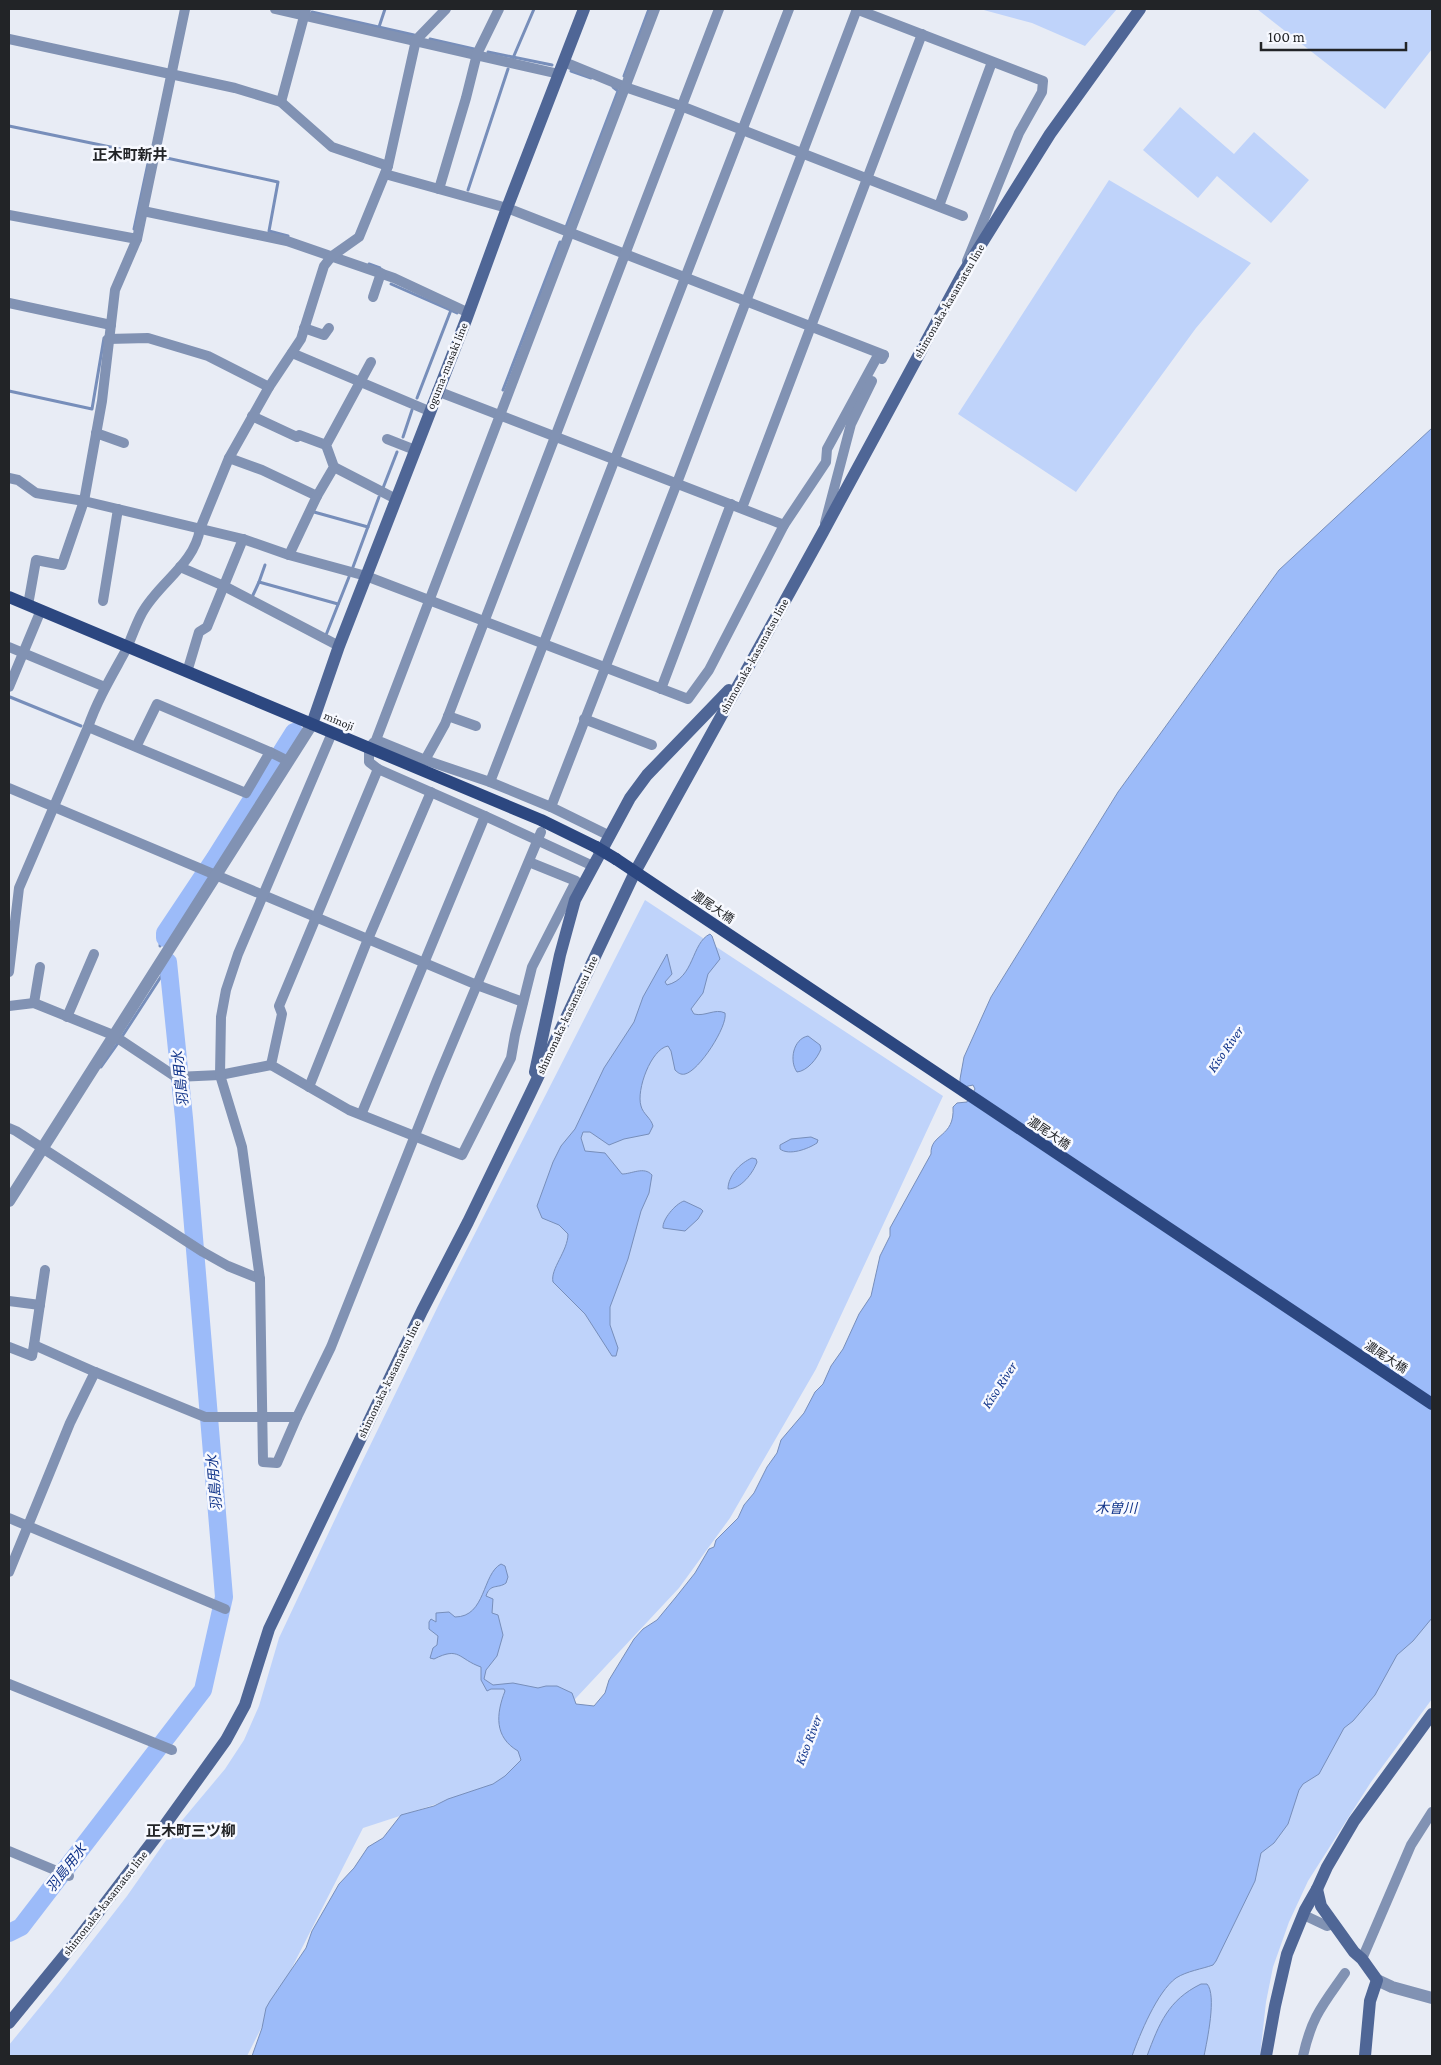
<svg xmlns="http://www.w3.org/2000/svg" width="1441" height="2065" font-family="'Crimson Pro','Noto Sans JP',serif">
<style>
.green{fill:#bfd3fa}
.water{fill:#9cbbf9;stroke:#778eba}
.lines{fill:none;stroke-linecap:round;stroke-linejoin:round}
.stream{stroke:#778eba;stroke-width:3}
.river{stroke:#9cbbf9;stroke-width:18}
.minor{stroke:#8192b3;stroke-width:10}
.tertiary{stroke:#8192b3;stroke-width:12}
.secondary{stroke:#4f6696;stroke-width:12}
.primary{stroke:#2c4780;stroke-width:12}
.primary-bridge{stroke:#2c4780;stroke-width:12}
.labels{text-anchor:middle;stroke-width:5;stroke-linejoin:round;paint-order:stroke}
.street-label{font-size:12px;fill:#222427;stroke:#f7f9ff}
.water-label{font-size:14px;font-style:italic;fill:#11348a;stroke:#f7f9ff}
.quarter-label{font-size:15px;font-weight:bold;fill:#222427;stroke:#f7f9ff}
</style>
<rect width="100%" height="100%" fill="#e8ecf5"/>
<g class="green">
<path d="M980 9H1117L1085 46 1032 23Z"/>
<path d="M1257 9H1432V49L1385 109Z"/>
<path d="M1180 107 1234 154 1254 132 1309 180 1271 223 1217 176 1198 198 1143 150Z"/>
<path d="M1109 180 1251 263 1196 328 1076 492 958 414Z"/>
<path d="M645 900 943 1096 816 1369 730 1518 679 1588 576 1698 510 1780 363 1828 247 2056H9V2045L58 1985 127 1896 169 1836 225 1769 244 1740 259 1706 279 1638 362 1462 441 1300Z"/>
<path d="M1432 1605V1699L1371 1782 1308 1881 1289 1922 1273 1967 1266 2002 1260 2056H1126L1131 2039 1276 1820Z"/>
</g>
<g class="water">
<path d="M1432 428V1618L1413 1641 1397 1655 1375 1695 1353 1721 1344 1728 1319 1774 1303 1784 1299 1790 1288 1824 1274 1843 1261 1853 1255 1881 1216 1961 1213 1965C1202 1969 1187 1971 1176 1978 1157 1992 1140 2034 1132 2056H252L262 2028 266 2008 270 2001 306 1948 312 1931 339 1884 354 1868 368 1847 383 1838 401 1815 434 1806 448 1799 493 1784 505 1776 521 1760 518 1751C494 1737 496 1714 505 1691L504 1689H491L487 1691 481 1680V1667C458 1659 460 1646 434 1659L430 1658 433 1648 437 1645 438 1636 429 1629V1622L431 1619 436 1622V1613L449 1612 455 1617C486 1617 482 1574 501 1564L505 1566 508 1577 506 1583C498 1589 490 1583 486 1596L493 1599 492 1613 498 1615 503 1635 497 1656 486 1670 484 1679 493 1685 513 1683 538 1688 546 1686H557L572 1693 576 1704 594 1706 605 1693 609 1680 634 1639 643 1629 657 1620 676 1597 695 1573 709 1549 714 1547 716 1540 738 1518 744 1505 754 1493 767 1467 777 1453 781 1440 804 1413 815 1392 823 1384 831 1366 843 1349 859 1314 871 1296 880 1256 890 1236V1228L931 1154C930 1133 955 1138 953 1107L957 1103 967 1102 975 1089 973 1085 964 1087 960 1085V1079L964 1057 991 997 1118 792 1279 570Z"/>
<path d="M710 934 712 936 720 959 708 974 703 993 691 1009 694 1014C705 1017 715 1008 725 1013 728 1026 699 1071 685 1074 681 1075 678 1073 675 1070L671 1051 668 1046C651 1049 636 1090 641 1106 643 1114 651 1118 653 1126L649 1134 624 1139 609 1145 590 1132H583L581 1138 585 1151 605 1153 622 1174C632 1174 644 1166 652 1175L649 1193 641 1211 628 1259 610 1307V1325L618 1348 616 1356H612L585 1314 553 1282C550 1269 568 1251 568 1234L559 1225 542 1218 537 1206 553 1162 561 1146 575 1129 604 1068 634 1022 643 997 667 954 672 974 665 982 667 985C695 978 691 943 710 934Z"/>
<path d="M808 1036 820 1045 821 1049C817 1059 807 1071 797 1072 789 1061 793 1039 808 1036Z"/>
<path d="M811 1137 818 1140 817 1143C808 1149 789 1156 780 1149V1145L791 1139Z"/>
<path d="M752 1158 756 1159 757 1162C753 1173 741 1189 728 1189 728 1176 740 1163 752 1158Z"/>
<path d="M684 1201 701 1209 703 1211 698 1219 685 1231 663 1228C662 1220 675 1204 684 1201Z"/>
<path d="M1201 1984H1207C1217 1995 1207 2041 1204 2056H1147C1159 2024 1168 2000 1201 1984Z"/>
</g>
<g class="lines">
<g class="stream">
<path d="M299 9H301"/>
<path d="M312 12 414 35"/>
<path d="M379 27 385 9"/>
<path d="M430 39 474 49"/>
<path d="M488 52 552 65"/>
<path d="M513 58 534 9"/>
<path d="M571 71 591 78"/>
<path d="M624 76 649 9"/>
<path d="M9 126 149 155"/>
<path d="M162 157 278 182 269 231 288 236"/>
<path d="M468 190 508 69"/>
<path d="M566 227 618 91 613 87"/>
<path d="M134 229 150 154"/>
<path d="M369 264 380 268"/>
<path d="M391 284 457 313"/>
<path d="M503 390 560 242"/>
<path d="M9 391 92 409 104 338"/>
<path d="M417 398 451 310"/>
<path d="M403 437 412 410"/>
<path d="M383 488 397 452"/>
<path d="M314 512 368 527"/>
<path d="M265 565 259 582 338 604"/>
<path d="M353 567 379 497"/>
<path d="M253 595 259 582"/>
<path d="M326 635 349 577"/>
<path d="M10 697 81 726"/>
<path d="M160 946 162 929 247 796"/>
<path d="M123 1035 162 975 161 972"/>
<path d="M101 1067 118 1043"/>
</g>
<g class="river">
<path d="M165 938V933L215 858 294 732"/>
<path d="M9 1933 21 1927 203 1690 224 1597 184 1118 168 962"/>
</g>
<g class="minor">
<path d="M275 9 559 74"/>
<path d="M856 9 1043 81 1042 92 1019 133 967 261"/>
<path d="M9 39 235 88 281 102 332 147 388 166"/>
<path d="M564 62 625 87 681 106 963 216"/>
<path d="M281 102 306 9"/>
<path d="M385 174 507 208 884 355 882 359"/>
<path d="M439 189 466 98 477 54 499 9"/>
<path d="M939 206 992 62"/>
<path d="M143 211 287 241 394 278 469 313"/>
<path d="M9 215 137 239"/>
<path d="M373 297 381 273"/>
<path d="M9 303 111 325"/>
<path d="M304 328 324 335 329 328"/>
<path d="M108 339 148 338 208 356 269 387"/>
<path d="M292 353 429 411"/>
<path d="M437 391 784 525"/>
<path d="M252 416 297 437 299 435 326 445"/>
<path d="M96 433 124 443"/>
<path d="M387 439 415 450"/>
<path d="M229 458 262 470 317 496"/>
<path d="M334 467 396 499"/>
<path d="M9 478 18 480 36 493 84 501 243 539 289 555 366 576 688 699 709 670 784 525 826 462 827 449 876 359 884 355"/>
<path d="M742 508 922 34"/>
<path d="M825 523 851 424 872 381"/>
<path d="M289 555 317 496 334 467 326 445 371 362"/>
<path d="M180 567 224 586 339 646"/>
<path d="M103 601 118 509"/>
<path d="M28 605 36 560 62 565 84 501 102 401 115 290 137 239 185 9"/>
<path d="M9 647 105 687"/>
<path d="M187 672 199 632 207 627 243 539"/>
<path d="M9 687 41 610"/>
<path d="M661 689 731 504"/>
<path d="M448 716 476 726"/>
<path d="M584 719 652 745"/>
<path d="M88 727C98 698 113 674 127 648 132 636 136 624 142 613 159 582 194 565 200 529L229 458 269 387 301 339 324 266 332 256 359 237 388 166 416 40 446 9"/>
<path d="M373 743 369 748V762L378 769"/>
<path d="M270 752 288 761"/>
<path d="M425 760 445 724 719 9"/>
<path d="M490 782 789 9"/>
<path d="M9 788 477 985 523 1002"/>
<path d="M551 807 677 483 857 9"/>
<path d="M485 816 593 866"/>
<path d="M610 836 551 807 490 782 425 760 376 740 655 9"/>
<path d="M9 972 19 888 88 727 246 793 270 752 157 704 136 747"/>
<path d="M34 1003 40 967"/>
<path d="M9 1006 34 1003 113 1035 176 1077 220 1075 271 1065"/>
<path d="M67 1017 94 954"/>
<path d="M309 1087 368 939 431 792"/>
<path d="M361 1115 485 816 378 769 279 1006 282 1014 271 1065 349 1110 462 1155 511 1058 515 1035 532 967 576 881 529 862"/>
<path d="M9 1128 16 1131 203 1252 228 1266 260 1279"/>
<path d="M9 1301 40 1305"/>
<path d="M34 1345 45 1270"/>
<path d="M9 1347 32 1356 34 1345 95 1372 205 1417H297L331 1347 437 1080 541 832"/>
<path d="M297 1417 277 1463 263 1462 260 1279 242 1147 220 1075 221 1017 226 990 238 954 332 733"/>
<path d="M9 1518 225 1609"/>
<path d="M9 1572 70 1423 95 1372"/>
<path d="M9 1684 172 1750"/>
<path d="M9 1851 69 1876"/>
<path d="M1308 1917 1327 1926 1334 1924"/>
<path d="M1362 1959 1411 1845 1432 1812"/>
<path d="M1303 2056C1312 2016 1322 2006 1345 1973"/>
</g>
<g class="tertiary">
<path d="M9 1201 312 724"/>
<path d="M1377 1980 1392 1987 1432 1998"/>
</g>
<g class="secondary">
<path d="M312 724 339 646 466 320 507 208 584 9"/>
<path d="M535 1072 560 955 575 900 630 798 647 775 729 690"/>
<path d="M1317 1889 1321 1906 1354 1952 1362 1959 1377 1980 1370 2001 1365 2056"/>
<path d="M9 2023 81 1935 162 1829 226 1740 245 1705 269 1629 422 1311 468 1222 530 1094 635 872 823 532 962 275 1050 134 1140 9"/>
<path d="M1266 2056 1275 2006 1287 1954 1305 1910 1317 1889 1327 1867 1354 1821 1432 1714"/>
</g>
<g class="primary">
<path d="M9 597 541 820 596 847"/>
<path d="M616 859 1432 1404"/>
</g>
<path class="primary-bridge" d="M596 847 616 859"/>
</g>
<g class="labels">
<g class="street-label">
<text transform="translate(949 301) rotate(-60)" y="4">shimonaka-kasamatsu line</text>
<text transform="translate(447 366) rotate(-68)" y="4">oguma-masaki line</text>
<text transform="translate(754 656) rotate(-61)" y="4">shimonaka-kasamatsu line</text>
<text transform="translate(339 721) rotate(23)" y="4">minoji</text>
<text transform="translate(713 907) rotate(34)" y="4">濃尾大橋</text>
<text transform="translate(567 1015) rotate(-65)" y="4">shimonaka-kasamatsu line</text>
<text transform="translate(1049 1133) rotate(34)" y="4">濃尾大橋</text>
<text transform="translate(1386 1357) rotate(33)" y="4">濃尾大橋</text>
<text transform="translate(389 1379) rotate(-64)" y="4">shimonaka-kasamatsu line</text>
<text transform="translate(105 1903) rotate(-52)" y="4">shimonaka-kasamatsu line</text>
</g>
<g class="water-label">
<text transform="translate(1225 1049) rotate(-55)" y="5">Kiso River</text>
<text transform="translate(180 1079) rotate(-96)" y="5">羽島用水</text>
<text transform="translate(999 1385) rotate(-57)" y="5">Kiso River</text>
<text transform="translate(214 1483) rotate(-95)" y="5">羽島用水</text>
<text x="1116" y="1513">木曽川</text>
<text transform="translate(808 1740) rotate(-69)" y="5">Kiso River</text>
<text transform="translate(66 1868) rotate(-52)" y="5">羽島用水</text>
</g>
<g class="quarter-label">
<text x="130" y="160">正木町新井</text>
<text x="191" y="1836">正木町三ツ柳</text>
</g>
</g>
<rect width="1441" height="2065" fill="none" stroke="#222427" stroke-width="20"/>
<path d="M1261 42v8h145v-8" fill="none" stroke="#222427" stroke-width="2.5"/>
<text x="1268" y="42" font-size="15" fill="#222427" stroke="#f7f9ff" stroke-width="4" paint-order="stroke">100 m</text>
</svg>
